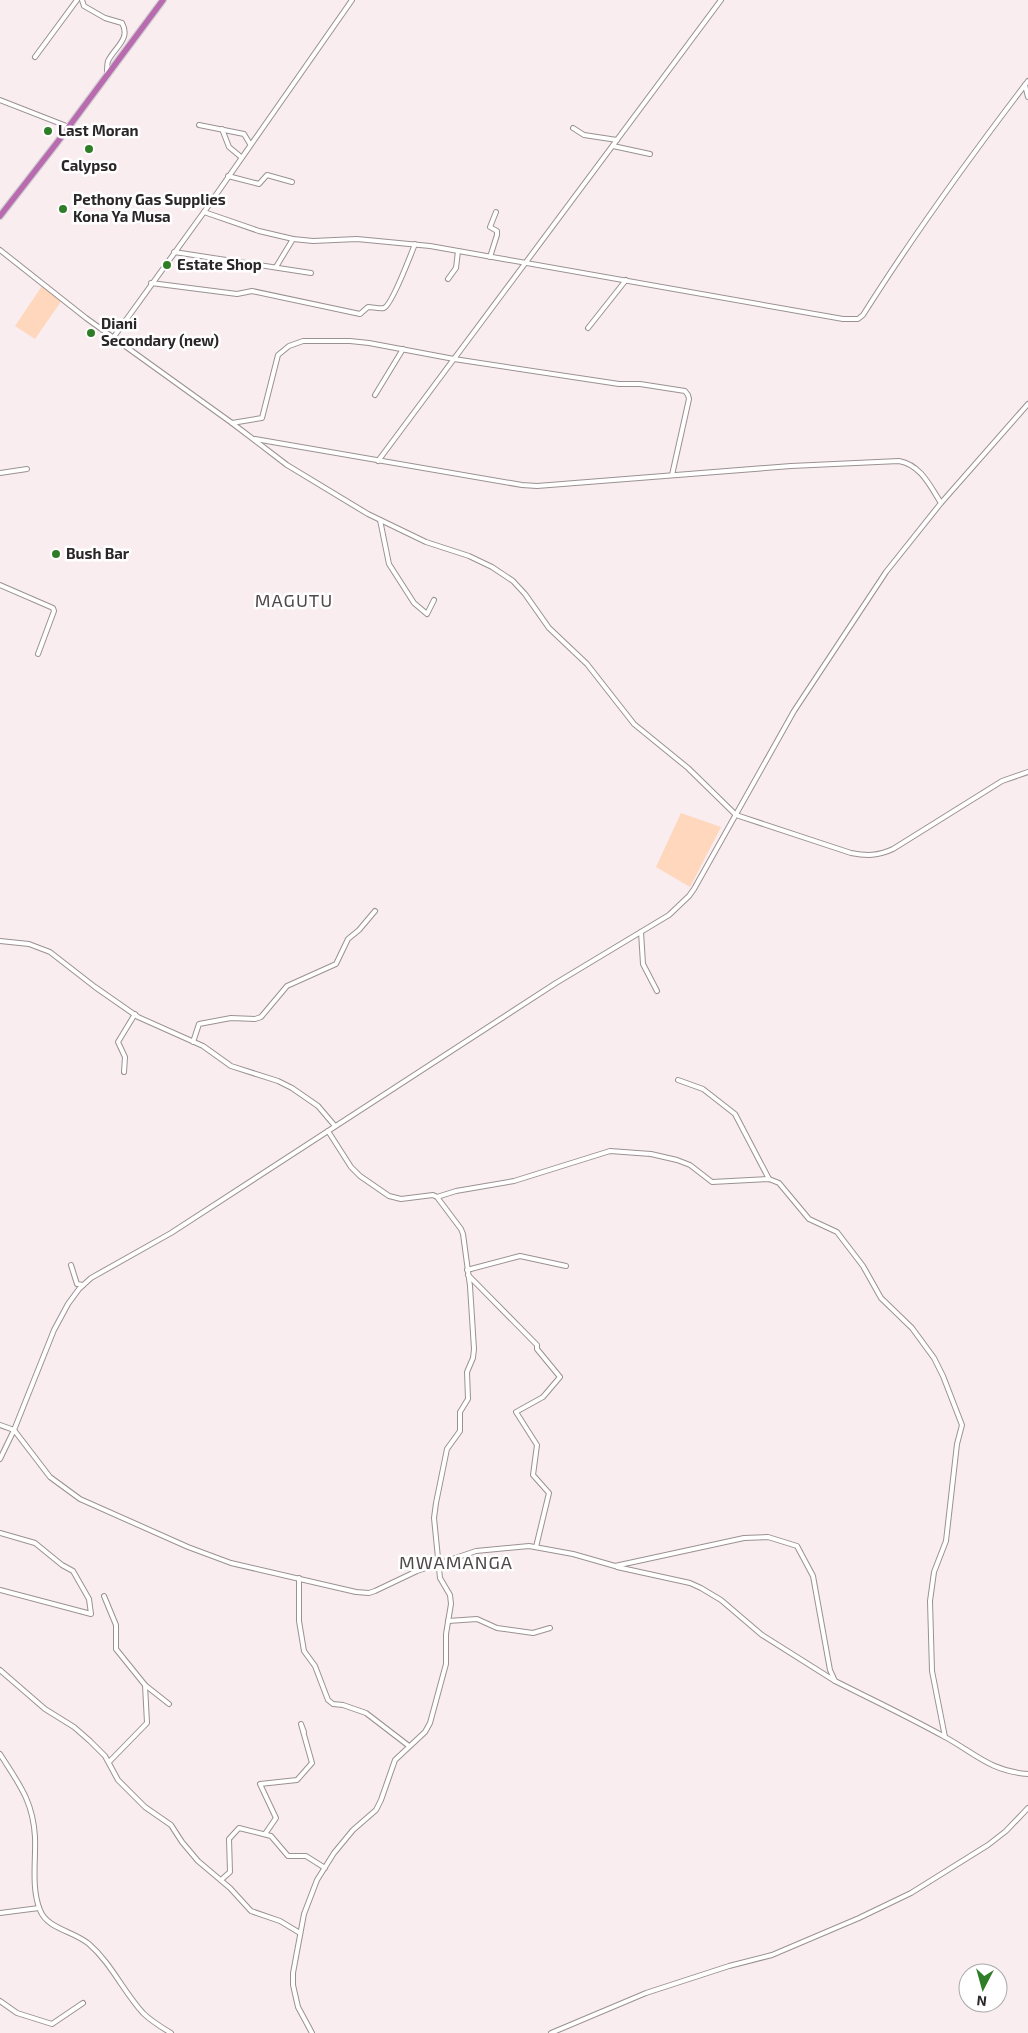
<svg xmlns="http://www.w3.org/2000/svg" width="1028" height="2033" font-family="'Exo 2',sans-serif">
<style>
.grass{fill:#fed7bc}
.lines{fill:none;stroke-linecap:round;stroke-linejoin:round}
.minor-casing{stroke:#9b9193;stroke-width:6}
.highway-casing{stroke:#d0cfd0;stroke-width:8}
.minor{stroke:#fff;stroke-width:4}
.highway{stroke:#b96baf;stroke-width:5.5}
.poi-dot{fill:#2f7e27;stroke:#fff;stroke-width:2}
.labels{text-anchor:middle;stroke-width:5;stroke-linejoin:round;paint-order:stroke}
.poi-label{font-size:15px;font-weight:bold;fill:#2b2728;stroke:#fff;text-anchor:start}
.quarter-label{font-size:18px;letter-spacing:1px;fill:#51484a;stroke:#fff}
</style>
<rect width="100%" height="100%" fill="#f9edf0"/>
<g class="grass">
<path d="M42 286 62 300 35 339 15 326Z"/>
<path d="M681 813 721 827 690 887 656 867Z"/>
</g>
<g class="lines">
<defs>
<g id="minor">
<path d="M82 0 84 6 105 18 122 23C131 39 115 47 108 61 107 65 107 69 107 73"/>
<path d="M35 57 77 0"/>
<path d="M1025 85 1028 97"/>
<path d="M0 100 69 127"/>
<path d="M199 125 244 134 250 144"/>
<path d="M573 128 584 135 617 140"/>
<path d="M222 129 229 147 241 157"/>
<path d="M613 146 650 154"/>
<path d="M228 176 259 184 267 175 292 182"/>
<path d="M204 212 259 231 293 239 313 241 357 239 430 246 843 319H858L863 315C914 234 970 157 1028 81"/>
<path d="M0 250 86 318 232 423 287 465 368 514 426 542 469 556 492 567 513 581 525 594 549 628 587 664 634 724 688 768 736 815 851 853C867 856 878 856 893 849L1002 781 1028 772"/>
<path d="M174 252 311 273"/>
<path d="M490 257 497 235V231L490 227 496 212"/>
<path d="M276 267 293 239"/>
<path d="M448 279 456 268 458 251"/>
<path d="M151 283 237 294 252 291 360 314 368 307C373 307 379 309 384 308 392 305 411 254 415 244"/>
<path d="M588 328 626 280"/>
<path d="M113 338 204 212 352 0"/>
<path d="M375 395 403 349"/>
<path d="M232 423 262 418 278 355 289 346 303 341H350L369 343 454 359 619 384H640L685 391 688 395 689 399 672 475"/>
<path d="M255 439 522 485 537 486 791 466 899 461C921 465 930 486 941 503"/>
<path d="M378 461 721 0"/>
<path d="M0 473 27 469"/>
<path d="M380 520 389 564 414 603 427 614 434 600"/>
<path d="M0 585 53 608 54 611 38 654"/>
<path d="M641 932 643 964 657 991"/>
<path d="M0 941 29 944 50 952 95 987 138 1017 203 1046 231 1066 278 1081 292 1088 318 1106 335 1126"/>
<path d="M193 1042 199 1024 231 1018 255 1019 261 1017 287 986 336 964 348 939 359 930 375 911"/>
<path d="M124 1072 125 1057 118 1042 135 1014"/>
<path d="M678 1080 703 1089 735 1114 769 1179"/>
<path d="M437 1197 456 1191 514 1181 610 1151 651 1154 677 1160 690 1165 712 1182 769 1179 779 1183 809 1219 837 1232 863 1266 881 1298 912 1328 934 1358 943 1376 962 1425 957 1444 946 1541 934 1572 930 1601 932 1671 945 1737"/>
<path d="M71 1265 77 1284 83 1285"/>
<path d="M467 1270 520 1256 566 1266"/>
<path d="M468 1275 537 1345V1349L560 1377 543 1397 516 1412 537 1445 533 1475 549 1493 536 1547"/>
<path d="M0 1425 14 1430 54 1330 68 1304 79 1289 91 1278 171 1233 556 983 669 915 689 896 694 889 794 711 886 572 941 503 1028 404"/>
<path d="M0 1459 14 1430 50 1477 80 1499 188 1547 231 1563 356 1592 369 1593 375 1591 417 1571 476 1551 529 1546 573 1554 615 1566 744 1538 768 1537 797 1546 813 1576 830 1670 835 1681C871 1699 909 1717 945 1737 976 1754 990 1771 1028 1774"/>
<path d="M0 1533 35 1543 62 1565 73 1571 89 1599 91 1614 0 1590"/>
<path d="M617 1567 690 1583 701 1588 721 1600 762 1635 835 1681"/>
<path d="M299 1578V1621L304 1651 315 1666 328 1700 333 1704 343 1705 366 1713 409 1746"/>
<path d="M104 1596 116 1625V1649L145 1685 147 1723 109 1762"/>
<path d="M448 1621 477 1619 497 1628 533 1633 550 1628"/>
<path d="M0 1670 45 1709 74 1727 90 1741 105 1756 118 1780 145 1807 171 1825 182 1842 198 1861 230 1888 251 1911 280 1921 300 1933"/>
<path d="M145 1685 169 1704"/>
<path d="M0 1754C19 1784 33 1801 35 1837 36 1860 31 1888 40 1910 47 1929 74 1931 89 1944 111 1963 123 1991 143 2013 151 2021 161 2027 171 2033"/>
<path d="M265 1834 276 1818 260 1784 297 1780 312 1763 301 1724 304 1732"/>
<path d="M221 1880 230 1872 229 1839 239 1828 271 1836 288 1856H306L325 1868"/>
<path d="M0 1913 39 1908"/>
<path d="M0 2001 17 2013 52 2024 83 2003"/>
<path d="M312 2033 298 2007 293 1985V1973L304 1914 317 1880 334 1853 353 1830 376 1810 381 1800 395 1760 425 1732 430 1723 446 1664V1634L451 1604 450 1595 440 1578 434 1518 436 1503 447 1449 460 1431V1412L468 1399 467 1372 473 1358 474 1349 470 1286 463 1234 461 1229 437 1197 433 1195 401 1199 389 1196 360 1176 351 1167 328 1131"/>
<path d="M551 2033 646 1993 729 1966 772 1955 859 1918 911 1893 988 1845 1006 1831 1028 1808"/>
</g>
<path id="highway" d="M0 216 56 144 163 0"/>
</defs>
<use href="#minor" class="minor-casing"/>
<use href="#highway" class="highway-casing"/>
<use href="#minor" class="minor"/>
<use href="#highway" class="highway"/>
</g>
<g class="poi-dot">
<circle cx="48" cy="131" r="5"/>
<circle cx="89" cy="149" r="5"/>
<circle cx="63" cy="209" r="5"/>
<circle cx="167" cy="265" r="5"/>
<circle cx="91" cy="333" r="5"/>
<circle cx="56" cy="554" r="5"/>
</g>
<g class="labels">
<g class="poi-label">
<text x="58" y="136">Last Moran</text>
<text x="89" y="171" text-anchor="middle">Calypso</text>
<text x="73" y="205">Pethony Gas Supplies<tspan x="73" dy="17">Kona Ya Musa</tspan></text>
<text x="177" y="270">Estate Shop</text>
<text x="101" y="329">Diani<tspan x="101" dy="17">Secondary (new)</tspan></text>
<text x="66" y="559">Bush Bar</text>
</g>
<g class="quarter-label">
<text x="294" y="607">MAGUTU</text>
<text x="456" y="1569">MWAMANGA</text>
</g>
</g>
<g transform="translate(983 1988) rotate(186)"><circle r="24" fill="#ffffff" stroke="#aaa9a9"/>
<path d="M0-4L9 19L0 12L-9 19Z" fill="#2f7e27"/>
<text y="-8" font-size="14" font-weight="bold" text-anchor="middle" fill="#2b2728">N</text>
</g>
</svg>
